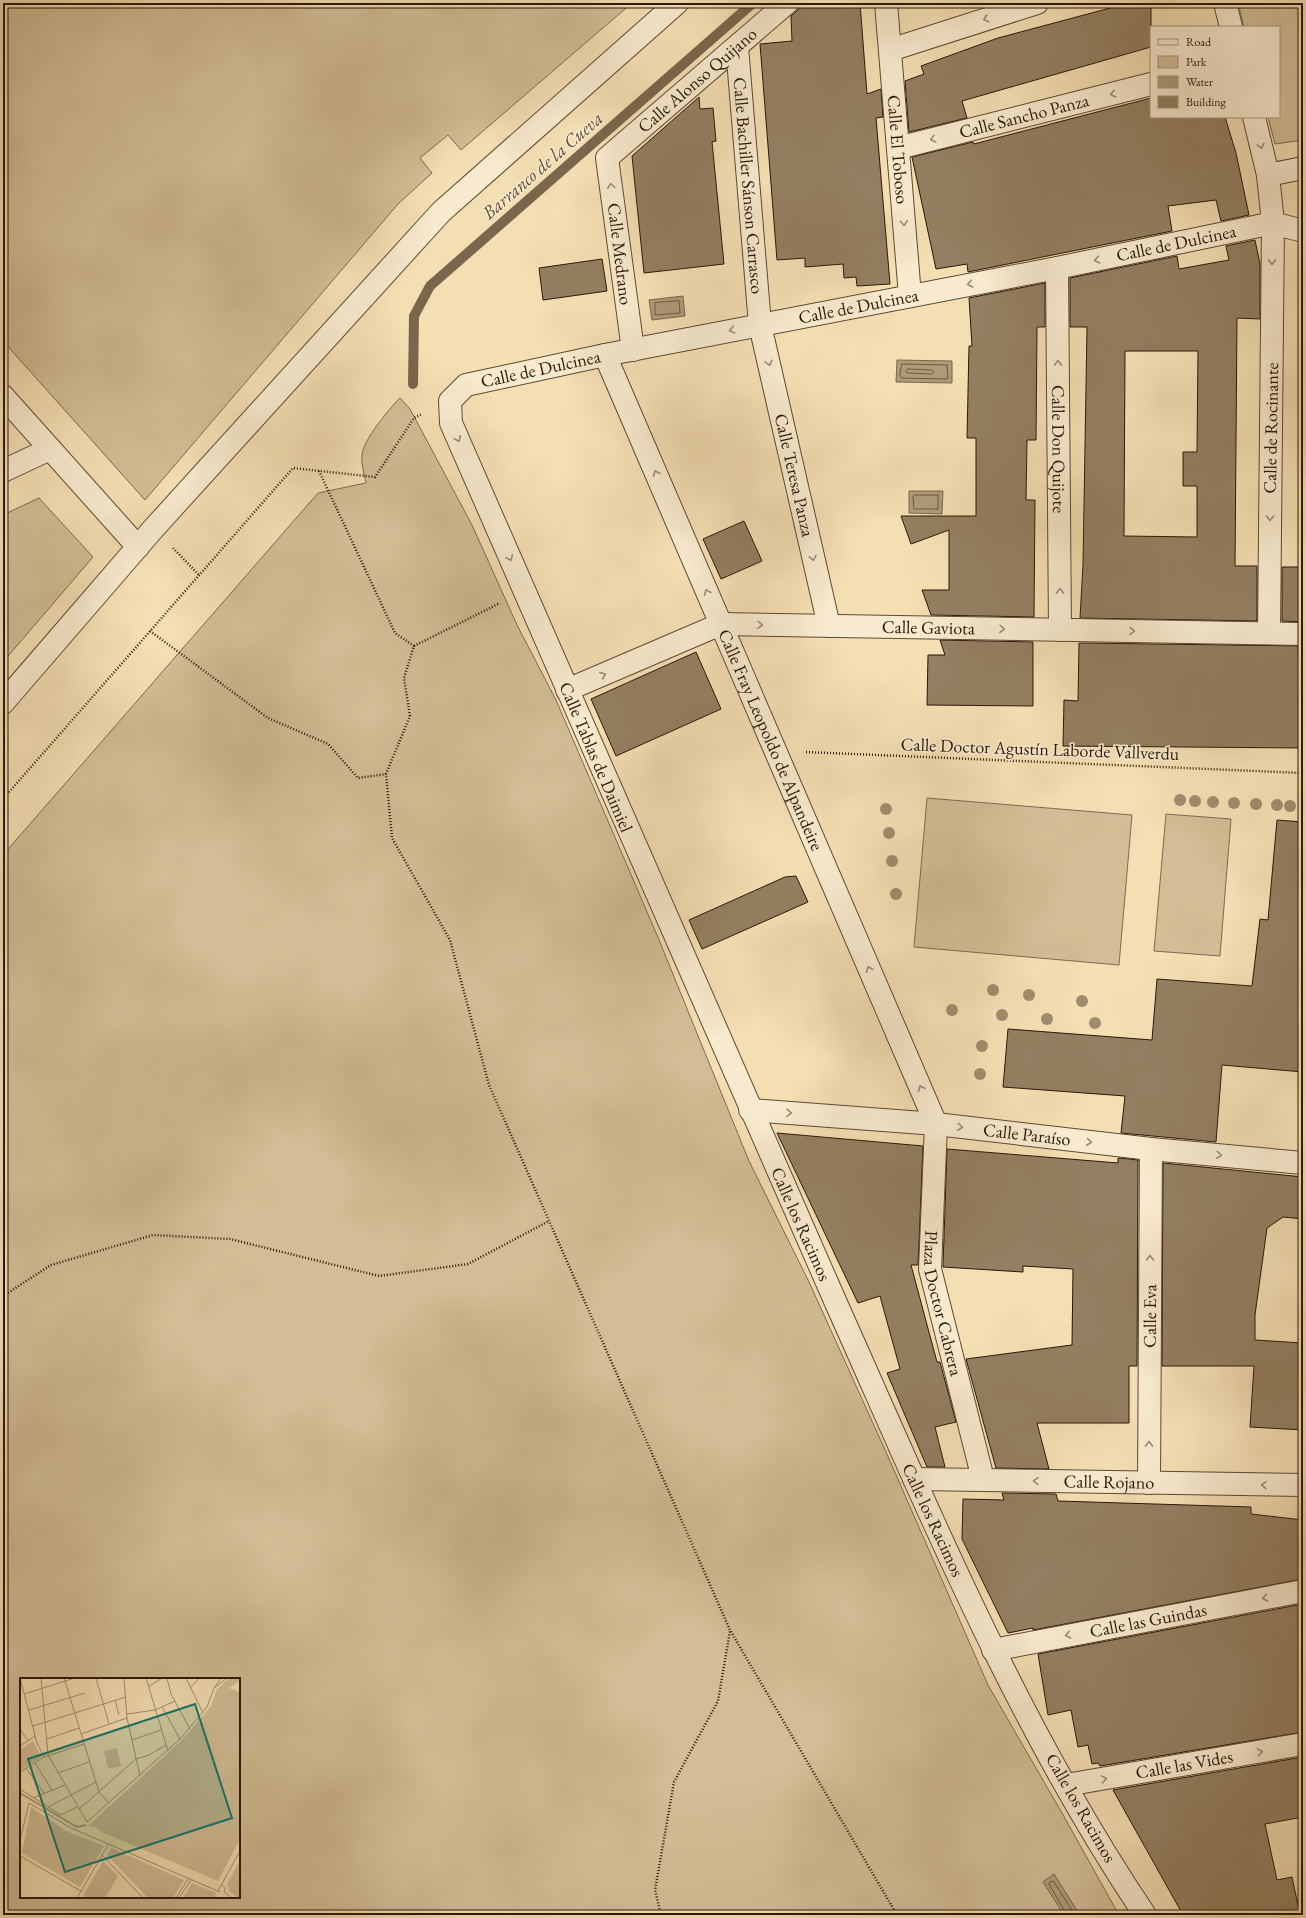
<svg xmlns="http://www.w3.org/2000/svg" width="1306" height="1918" font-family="'EB Garamond',serif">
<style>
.green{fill:#d2bd96;stroke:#7e6a4f;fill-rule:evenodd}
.water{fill:#af9b79;stroke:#7a664c}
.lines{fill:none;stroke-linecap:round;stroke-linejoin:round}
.shore{stroke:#6c5940;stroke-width:1}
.stream{stroke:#7a664c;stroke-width:10}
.building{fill:#937f61;stroke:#2a1708;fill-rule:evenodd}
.minor-casing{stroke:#5c4933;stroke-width:24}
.path{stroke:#2a1708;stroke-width:2.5;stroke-dasharray:1 2;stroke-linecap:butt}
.minor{stroke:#f8eace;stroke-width:22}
.tree{fill:#a08c6d}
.oneway{stroke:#9b8b75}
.labels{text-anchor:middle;stroke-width:3;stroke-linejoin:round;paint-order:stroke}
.street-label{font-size:18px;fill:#2a1708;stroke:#f8eace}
.water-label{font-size:19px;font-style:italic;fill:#5f4c35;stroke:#f8eace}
.inset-river{fill:none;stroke:#af9b79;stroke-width:2}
.inset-road{fill:none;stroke:#a38f6f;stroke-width:1}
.view{fill:#0f766e;fill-opacity:0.15;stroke:#0f766e;stroke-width:2}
.inset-edge{fill:none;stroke:#2a1708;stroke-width:2}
</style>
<rect width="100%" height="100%" fill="#f4dfb3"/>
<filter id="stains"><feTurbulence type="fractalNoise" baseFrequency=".005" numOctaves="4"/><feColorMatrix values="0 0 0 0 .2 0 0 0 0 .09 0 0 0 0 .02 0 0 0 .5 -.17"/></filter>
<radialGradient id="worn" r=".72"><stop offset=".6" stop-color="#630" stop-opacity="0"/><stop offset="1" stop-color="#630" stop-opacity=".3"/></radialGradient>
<g class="green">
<path d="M3 3H632L461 150 448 135 420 158 432 173 398 204 145 500 3 341Z"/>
<path d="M1238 3H1303V140L1275 144 1268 117H1279V27H1244Z"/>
<path d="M400 398 410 409 472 525 517 625 556 700 657 935 749 1161 809 1282 886 1452 988 1685 1062 1813 1119 1915H3V855L318 493 366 483C364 474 361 463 362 455 363 440 389 409 400 398ZM21 1679H239V1897H21Z"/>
<path d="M39 498 93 557 3 662V515Z"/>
<path d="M927 798 1132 815 1119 965 914 947Z"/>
<path d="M1166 814 1231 819 1220 956 1154 951Z"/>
</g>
<g class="water">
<path d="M683 296 685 316 652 320 649 300Z"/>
<path d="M897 360 952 361V383L896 382Z"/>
<path d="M909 491H943L942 514 909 513Z"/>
<path d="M1054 1874 1080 1915H1064L1043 1882Z"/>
</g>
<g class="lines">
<g class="shore">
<path d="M679 301 680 313 655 315V303Z"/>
<path d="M902 364 947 365 948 378 946 379 902 378 900 376Z"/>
<path d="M908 369 932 370 934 372 932 374 907 373 906 371Z"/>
<path d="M915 495H938V509H914L913 497Z"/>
<path d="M1067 1915 1049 1884 1051 1881 1054 1882 1075 1915"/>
</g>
<path class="stream" d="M413 384 414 316 430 286 753 3"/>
</g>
<g class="building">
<path d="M806 3H860L867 94 881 89 883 117 876 118 890 284 857 286 856 277 844 278 843 264 805 267V258L777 260 760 44 792 41 791 16Z"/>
<path d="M1129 3H1151V47L962 101 967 118 909 132 905 81 924 74 921 66 998 38Z"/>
<path d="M699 97 700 109 713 108 716 141 712 142 724 264 644 273 632 156Z"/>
<path d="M1151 98V117H1225L1236 153 1249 215 1221 221 1216 200 1168 206 1172 231 968 272 967 264 936 269 912 157 973 142 974 144Z"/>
<path d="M1255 240 1260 264V319L1237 318 1235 566H1257V621L1080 618 1083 565 1087 327H1070V278L1177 256 1179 269 1229 260 1226 246ZM1125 351H1198L1197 452H1183V486H1197V537L1124 536Z"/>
<path d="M602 259 607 291 543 300 539 268Z"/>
<path d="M1045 283V327H1037L1036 440H1027L1026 500H1035L1034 617 931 615 922 590H949V530L911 544 901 516H976V438H967L969 346H972L969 298Z"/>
<path d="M744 521 762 561 721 579 703 539Z"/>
<path d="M1282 567H1303V622L1282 621Z"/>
<path d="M940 640 1033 642V706L927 705 928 655H945Z"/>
<path d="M1079 643 1303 646V748L1063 746 1064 700 1078 701Z"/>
<path d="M696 652 721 709 616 756 591 699Z"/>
<path d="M1277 820 1303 822V1072L1222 1065 1216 1142 1121 1133 1125 1096 1003 1087 1008 1029 1152 1040 1157 979 1252 986 1260 919 1268 920Z"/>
<path d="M796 876 808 902 702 949 689 920 785 877Z"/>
<path d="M777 1133 923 1146 918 1265H911L937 1362H940L956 1422 935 1427 945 1467H927L887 1373 900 1369 880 1296 858 1303Z"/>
<path d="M947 1149 1118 1163V1158L1138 1160 1137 1366H1129V1423H1037L1049 1469 996 1468 966 1359 1072 1345 1073 1269 1023 1266V1272L943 1267Z"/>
<path d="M1163 1163 1303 1177V1219L1283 1217 1267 1228 1255 1315V1340L1303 1343V1430L1250 1427 1254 1366H1162Z"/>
<path d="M1002 1493 1056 1494 1058 1501 1251 1507V1514L1303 1520V1579L1033 1630V1628L1008 1633 962 1539 963 1499 1004 1500Z"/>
<path d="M1303 1604V1732L1100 1766 1098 1763 1092 1764 1088 1745 1078 1747 1071 1710 1048 1715 1038 1654Z"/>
<path d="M1303 1757V1817L1265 1824 1277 1880 1292 1877 1300 1915H1183L1113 1790Z"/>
</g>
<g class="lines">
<defs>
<g id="minor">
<path id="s1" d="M886 3 910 296"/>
<path d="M1225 3 1231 27"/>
<path id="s2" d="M737 47 760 325 829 626"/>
<path d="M890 50 1037 3"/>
<path d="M1254 117 1268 175 1273 223 1269 633"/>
<path id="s3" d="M898 148 1151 84"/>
<path d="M1268 175 1303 168"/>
<path id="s4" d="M1057 268 1060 630"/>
<path id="s5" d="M633 350 607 158 787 3"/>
<path id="s6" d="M605 355 936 1124 930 1269 983 1479"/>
<path d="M3 396 138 547"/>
<path d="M3 471 50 449"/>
<path id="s7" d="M567 690 721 624 1303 634"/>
<path d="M3 703 154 528 441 212 677 3"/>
<path id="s8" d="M750 1110 936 1124 1151 1149 1303 1163"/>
<path id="s9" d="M914 1479 1303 1485"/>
<path id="s10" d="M1149 1483 1151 1149"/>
<path id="s11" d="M993 1650 1303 1591"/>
<path id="s12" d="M1066 1785 1303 1744"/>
<path id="s13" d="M1145 1915C1017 1725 929 1511 836 1303 705 1010 579 716 451 423L450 401 466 385 605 355 1057 268 1273 223 1303 231"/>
</g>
</defs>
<use href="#minor" class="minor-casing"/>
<g class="path">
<path d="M319 471 395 633 414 646 404 678 410 716 386 774 392 838 450 940 489 1085 730 1630 897 1915"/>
<path d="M173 548 199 575"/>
<path d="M150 631 268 718 328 744 358 778 386 774"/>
<path d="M414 646 500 603"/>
<path d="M806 752 1303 773"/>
<path d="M3 799 293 468 375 477 414 418 422 414"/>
<path d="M3 1296 51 1265 153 1235 230 1239 379 1276 468 1264 549 1221"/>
<path d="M661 1915 655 1890 674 1782 718 1701 730 1631"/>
</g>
<use href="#minor" class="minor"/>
</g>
<g class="tree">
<circle cx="1180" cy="800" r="6"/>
<circle cx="1195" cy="801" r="6"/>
<circle cx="1213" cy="802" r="6"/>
<circle cx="1234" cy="803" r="6"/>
<circle cx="1256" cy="804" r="6"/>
<circle cx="1277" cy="805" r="6"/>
<circle cx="1290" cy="806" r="6"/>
<circle cx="886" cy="809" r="6"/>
<circle cx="889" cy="833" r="6"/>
<circle cx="892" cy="861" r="6"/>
<circle cx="896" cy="894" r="6"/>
<circle cx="993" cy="990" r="6"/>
<circle cx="1029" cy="995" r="6"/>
<circle cx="1082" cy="1001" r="6"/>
<circle cx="952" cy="1010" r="6"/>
<circle cx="1002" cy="1015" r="6"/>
<circle cx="1047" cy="1019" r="6"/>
<circle cx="1095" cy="1023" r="6"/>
<circle cx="982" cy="1046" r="6"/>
<circle cx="980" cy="1074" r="6"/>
</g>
<defs><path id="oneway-chevron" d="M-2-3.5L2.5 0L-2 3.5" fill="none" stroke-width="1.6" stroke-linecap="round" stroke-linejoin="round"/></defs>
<g class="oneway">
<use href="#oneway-chevron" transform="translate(986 19) rotate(162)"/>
<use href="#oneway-chevron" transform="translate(1113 94) rotate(166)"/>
<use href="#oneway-chevron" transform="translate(933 139) rotate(166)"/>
<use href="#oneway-chevron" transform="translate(1261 146) rotate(76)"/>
<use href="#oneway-chevron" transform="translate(611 186) rotate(-97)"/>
<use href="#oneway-chevron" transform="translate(904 223) rotate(85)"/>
<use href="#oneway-chevron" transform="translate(1097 260) rotate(168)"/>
<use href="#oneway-chevron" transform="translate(1272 262) rotate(91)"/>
<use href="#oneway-chevron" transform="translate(970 284) rotate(169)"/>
<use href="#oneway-chevron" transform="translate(732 330) rotate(169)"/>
<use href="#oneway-chevron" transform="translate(769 363) rotate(77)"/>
<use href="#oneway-chevron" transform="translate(1058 363) rotate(-90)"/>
<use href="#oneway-chevron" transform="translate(458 439) rotate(66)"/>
<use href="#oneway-chevron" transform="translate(656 473) rotate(-113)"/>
<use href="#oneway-chevron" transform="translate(1270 518) rotate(91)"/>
<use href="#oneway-chevron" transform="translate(510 558) rotate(66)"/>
<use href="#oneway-chevron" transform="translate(813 558) rotate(77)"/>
<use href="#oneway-chevron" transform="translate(1060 591) rotate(-90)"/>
<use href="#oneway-chevron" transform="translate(707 592) rotate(-113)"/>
<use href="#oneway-chevron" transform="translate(760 625) rotate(1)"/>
<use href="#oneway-chevron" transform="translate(1002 629) rotate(1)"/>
<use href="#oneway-chevron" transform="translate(1132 631) rotate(1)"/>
<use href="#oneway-chevron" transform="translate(603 675) rotate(-23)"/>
<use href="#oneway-chevron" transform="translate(869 969) rotate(-113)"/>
<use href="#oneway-chevron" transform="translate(921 1088) rotate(-113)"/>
<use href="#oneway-chevron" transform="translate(789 1113) rotate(4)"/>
<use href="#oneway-chevron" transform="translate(960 1127) rotate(6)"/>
<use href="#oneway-chevron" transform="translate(1089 1142) rotate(6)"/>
<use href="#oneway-chevron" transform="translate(1219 1155) rotate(6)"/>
<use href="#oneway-chevron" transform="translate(1150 1258) rotate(-90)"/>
<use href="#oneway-chevron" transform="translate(1149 1444) rotate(-90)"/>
<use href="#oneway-chevron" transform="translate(1036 1481) rotate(-179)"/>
<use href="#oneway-chevron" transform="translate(1264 1485) rotate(-179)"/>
<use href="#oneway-chevron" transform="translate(1265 1598) rotate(169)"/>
<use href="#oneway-chevron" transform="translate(1068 1635) rotate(169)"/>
<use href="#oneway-chevron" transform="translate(1260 1752) rotate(-10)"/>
<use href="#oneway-chevron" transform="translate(1104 1779) rotate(-10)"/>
</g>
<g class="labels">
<g class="street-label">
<text dy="6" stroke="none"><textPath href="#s5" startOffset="313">Calle Alonso Quijano</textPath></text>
<text dy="6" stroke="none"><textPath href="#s3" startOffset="130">Calle Sancho Panza</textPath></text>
<text dy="6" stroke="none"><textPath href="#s1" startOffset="147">Calle El Toboso</textPath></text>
<text dy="6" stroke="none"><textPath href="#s2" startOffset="139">Calle Bachiller Sánson Carrasco</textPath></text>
<text dy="6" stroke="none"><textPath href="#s13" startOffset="2416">Calle de Dulcinea</textPath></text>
<text transform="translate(620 254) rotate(83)" y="6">Calle Medrano</text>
<text dy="6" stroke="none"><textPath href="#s13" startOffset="2092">Calle de Dulcinea</textPath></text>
<text dy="6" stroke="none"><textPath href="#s13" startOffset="1768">Calle de Dulcinea</textPath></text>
<text transform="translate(1271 428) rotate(-89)" y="6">Calle de Rocinante</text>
<text dy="6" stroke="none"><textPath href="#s4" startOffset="181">Calle Don Quijote</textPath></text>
<text dy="6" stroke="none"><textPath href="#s2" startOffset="433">Calle Teresa Panza</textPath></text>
<text dy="6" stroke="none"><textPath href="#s7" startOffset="375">Calle Gaviota</textPath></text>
<text dy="6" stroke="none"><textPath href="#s6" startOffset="419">Calle Fray Leopoldo de Alpandeire</textPath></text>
<text transform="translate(1040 749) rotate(2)" y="6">Calle Doctor Agustín Laborde Vallverdu</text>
<text transform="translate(596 757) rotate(67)" y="6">Calle Tablas de Daimiel</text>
<text dy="6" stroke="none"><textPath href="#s8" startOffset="278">Calle Paraíso</textPath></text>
<text transform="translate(801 1224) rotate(66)" y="6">Calle los Racimos</text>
<text dy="6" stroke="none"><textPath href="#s6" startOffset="1018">Plaza Doctor Cabrera</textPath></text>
<text dy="6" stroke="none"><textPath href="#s10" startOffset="167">Calle Eva</textPath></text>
<text dy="6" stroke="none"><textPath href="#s9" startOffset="195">Calle Rojano</textPath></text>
<text transform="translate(933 1520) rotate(65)" y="6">Calle los Racimos</text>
<text dy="6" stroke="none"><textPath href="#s11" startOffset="158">Calle las Guindas</textPath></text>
<text dy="6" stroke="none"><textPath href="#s12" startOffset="120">Calle las Vides</textPath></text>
<text transform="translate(1081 1808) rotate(60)" y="6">Calle los Racimos</text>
</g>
<g class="water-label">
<text transform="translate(542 165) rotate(-41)" y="7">Barranco de la Cueva</text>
</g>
</g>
<g transform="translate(20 1678)">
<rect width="220" height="220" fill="#f4dfb3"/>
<path d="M210 0H220V3L209 10 220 14V161L198 203 79 153 76 149 68 148 163 61 191 28 197 11ZM13 63 21 79 0 93V72ZM97 70 101 88 88 91 84 73ZM11 129 46 153 84 168 60 209 2 175ZM91 170 164 202 153 220H128L87 177ZM220 182V219L218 220 210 214 207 206ZM83 183 98 198 85 220H64L63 218ZM172 205 196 215 194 220H163Z" fill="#d2bd96"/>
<path class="inset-river" d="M0 115 57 149 66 147"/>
<path class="inset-road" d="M0 0 17 65 24 79M21 0 28 77 67 144 160 61 187 29 194 10 207 0M44 0 79 114 89 125M76 0 89 46M104 0 107 40 120 98M126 0 148 73M147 0 151 16 170 51M166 0 183 35M128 9 142 0M170 10 179 0M194 10 201 0M4 16 55 0M95 22 99 37M142 29 160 61M9 32 65 15M107 36 135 32 155 23M13 48 106 19M0 51 8 63M61 56 107 40M27 61 59 50M112 62 141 52M0 68 15 58M15 85 32 112M6 90 24 115M0 94 24 79 64 66M38 95 69 84M0 111 41 137 57 129M13 120 45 107M28 129 76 104M58 132 116 81 129 77 146 67M0 162 9 125 51 150 200 214M82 177 123 220M0 178 61 213M202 207 205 210 204 214 212 220M198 213 220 173M57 220 88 167M156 220 168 201M159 220 171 202"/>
<path class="view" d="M175 26 212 140 45 194 8 81Z"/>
<rect width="220" height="220" class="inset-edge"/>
</g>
<rect width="1306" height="1918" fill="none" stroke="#f4dfb3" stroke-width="16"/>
<rect x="4" y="4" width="1298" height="1910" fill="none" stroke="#2a1708" stroke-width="2"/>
<rect x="8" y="8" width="1290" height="1902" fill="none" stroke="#2a1708"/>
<rect x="1150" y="26" width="130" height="92" fill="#f8eace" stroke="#a6967f"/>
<rect x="1158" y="39" width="20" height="6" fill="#f8eace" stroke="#a6967f"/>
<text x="1186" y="46" font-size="12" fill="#2a1708">Road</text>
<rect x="1158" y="56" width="20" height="12" fill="#d2bd96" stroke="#a6967f"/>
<text x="1186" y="66" font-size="12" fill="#2a1708">Park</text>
<rect x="1158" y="76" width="20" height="12" fill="#af9b79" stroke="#a6967f"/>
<text x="1186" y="86" font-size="12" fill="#2a1708">Water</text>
<rect x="1158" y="96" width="20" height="12" fill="#937f61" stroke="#a6967f"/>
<text x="1186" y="106" font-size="12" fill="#2a1708">Building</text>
<rect width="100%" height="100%" filter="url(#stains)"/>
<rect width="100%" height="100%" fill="url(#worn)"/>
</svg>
